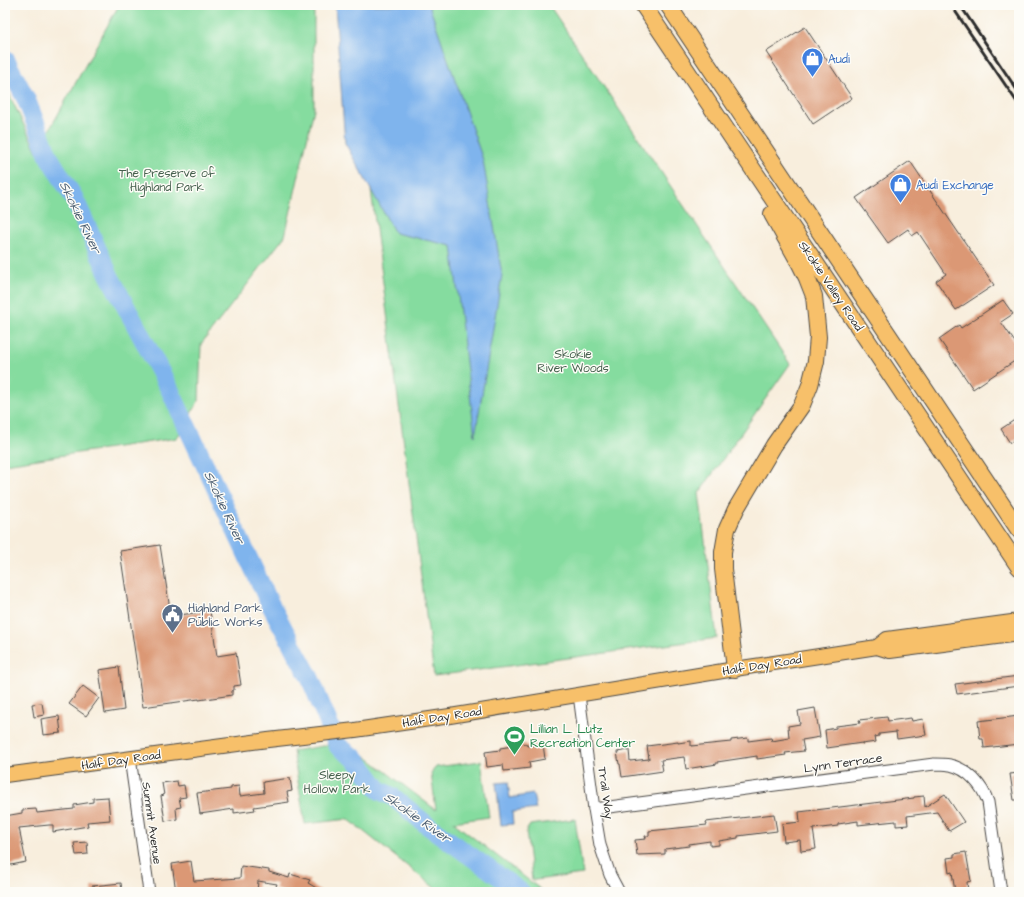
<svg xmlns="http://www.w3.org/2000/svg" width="1024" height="897" font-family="'Architects Daughter',sans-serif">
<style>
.green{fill:#85dc9f;stroke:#588465}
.water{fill:#7fb4ed;stroke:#55708c}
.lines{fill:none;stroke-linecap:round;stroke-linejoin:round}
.river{stroke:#7fb4ed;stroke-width:19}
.building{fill:#db9875}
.minor-casing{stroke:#4a4846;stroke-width:13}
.major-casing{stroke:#4a4846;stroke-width:16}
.highway-casing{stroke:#4a4846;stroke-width:18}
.minor{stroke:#fff;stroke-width:11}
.major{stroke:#f7c06b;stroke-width:14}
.highway{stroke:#f7c06b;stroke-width:16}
.rail{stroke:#2b2b2b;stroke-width:3}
.labels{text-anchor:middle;stroke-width:3;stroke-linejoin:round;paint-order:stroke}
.shop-label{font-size:12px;fill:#366cbe;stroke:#fdfcf7;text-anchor:start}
.park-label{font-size:12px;fill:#46604e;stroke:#fdfcf7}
.street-label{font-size:12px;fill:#2b2b2b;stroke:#fdfcf7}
.service-label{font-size:12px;fill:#4e5e75;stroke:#fdfcf7;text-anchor:start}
.leisure-label{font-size:12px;fill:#27864d;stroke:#fdfcf7;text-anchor:start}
.water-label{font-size:13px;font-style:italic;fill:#485b6f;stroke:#fdfcf7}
</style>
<rect width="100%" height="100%" fill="#fdfcf7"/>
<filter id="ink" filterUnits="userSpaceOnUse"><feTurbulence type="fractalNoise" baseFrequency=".025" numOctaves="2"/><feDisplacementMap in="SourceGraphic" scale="8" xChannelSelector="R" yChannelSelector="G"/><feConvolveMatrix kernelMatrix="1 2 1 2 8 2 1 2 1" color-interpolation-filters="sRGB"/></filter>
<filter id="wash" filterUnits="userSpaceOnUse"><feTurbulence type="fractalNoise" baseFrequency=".012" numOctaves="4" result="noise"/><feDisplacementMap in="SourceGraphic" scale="16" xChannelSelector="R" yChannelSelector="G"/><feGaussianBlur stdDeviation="0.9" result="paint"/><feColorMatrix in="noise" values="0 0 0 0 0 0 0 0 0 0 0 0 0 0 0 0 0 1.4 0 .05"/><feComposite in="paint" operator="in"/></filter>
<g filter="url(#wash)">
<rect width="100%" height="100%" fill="#f8eedd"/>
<g class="green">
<path d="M119 5H314V109L285 236 201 344 199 400 177 438 5 464V86L37 152Z"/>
<path d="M347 5H549L790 364 699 493 717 638 434 676Z"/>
<path d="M347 742 436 810 431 773 436 767 481 761 489 817 453 822 544 892H440L348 819 305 824 293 751Z"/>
<path d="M575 819 583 874 535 880H532L526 831 530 825Z"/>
</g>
<g class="water">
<path d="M335 5H429L483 160 502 275 475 436 452 246 395 233 345 143Z"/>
<path d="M508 782 510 798 533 794 536 809 512 812 513 824 501 825 496 783Z"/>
</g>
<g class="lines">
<path class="river" d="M5 59 26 99 49 157 74 198 109 275 169 388 269 602 310 678 338 746 356 759 379 790 393 797 427 825 521 892"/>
</g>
<g id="blocks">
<g class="building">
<path d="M805 27 852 98 813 124 766 52Z"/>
<path d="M910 161 945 213 994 285 956 310 936 281 946 274 918 232 912 236 908 229 888 243 856 198Z"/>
<path d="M1003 300 1013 314 1001 322 1019 348V358L973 389 939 339 959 325 961 328Z"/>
<path d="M1019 417V437L1010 443 1001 429Z"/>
<path d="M160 545 171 616 210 611 217 656 236 653 241 685 234 686V690L232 691V695L199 700V699L143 707 120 551Z"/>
<path d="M119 667 124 710 105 713 99 670Z"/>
<path d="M1019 676V686L957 694 955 684Z"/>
<path d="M83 686 99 698 86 716 69 704Z"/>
<path d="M42 703 44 715 34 717 32 704Z"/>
<path d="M815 708 820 737 802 740 804 751 785 753 786 755 757 759V756L717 762V764L686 769 684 757 661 760 663 771 622 777 620 764H619L617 752 629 750 630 761 649 759 647 746 678 742V743L691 741V746L731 742V740L748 738V741L771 738 772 741 789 738 788 726 800 724 798 711Z"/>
<path d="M59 716 61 733 43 735 41 719Z"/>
<path d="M1019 716V744L984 748 983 739H980L978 721Z"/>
<path d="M887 717 888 721 911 718 912 721 923 719 926 735 897 739 896 732 879 734V736L875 737 876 742 862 744V743L827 748 825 730 836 728V726L860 723 859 720Z"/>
<path d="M526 744 527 746 543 744 545 759 529 762 530 768 504 771 503 765 487 767 485 752 500 750V748Z"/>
<path d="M1019 773V800H1014L1010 774Z"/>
<path d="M290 778 292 791 287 792 289 802 254 807 255 810 234 813V809L200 814 197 793 231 789V787L239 786 240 796 264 793 263 782Z"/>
<path d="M177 781 178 786 184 785 186 797 179 798 181 807 176 808 177 819 165 821 161 796 164 795 162 783Z"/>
<path d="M945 794 964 822 949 831 937 812 907 816 908 825 896 826V821L858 825V821L838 824V826L813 829 816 849 801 851 800 840 784 842 782 824 800 822 799 812 914 798V797L924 796 925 807Z"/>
<path d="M108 797 110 820 87 822 88 826 53 832V825H49L19 828 26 862 6 866 5 850 9 849 5 826V816L22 813V810L36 809 37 813 74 809V805L93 802V798Z"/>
<path d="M774 814 777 831 738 836V838L719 841V845L710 846V841L689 844V846L665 849V854L637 855 635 840 646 839 645 836H649V831L707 825 706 822Z"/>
<path d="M87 842 88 854 76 855 74 843Z"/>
<path d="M966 852 971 881 967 882 968 892H955L952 872 949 873 947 858 954 857V854Z"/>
<path d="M191 861 194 881 240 878 241 866 269 870V872L289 878 290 874 310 880 308 883 323 892H284L275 889 277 884 258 881 257 892H176L172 864Z"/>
<path d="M121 883 122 892H92V886Z"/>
</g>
</g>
</g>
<g filter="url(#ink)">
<use href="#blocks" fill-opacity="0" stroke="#4a4846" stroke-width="1"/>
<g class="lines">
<defs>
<g id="minor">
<path d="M579 695 594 809 600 845 610 875 619 892"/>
<path d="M130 758 149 892"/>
<path d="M594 809 934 764C939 764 944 764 950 765 968 769 982 785 988 802L1001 892"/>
</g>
<g id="major">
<path d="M877 647 887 639 1019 621"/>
<path d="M5 775 268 740 355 730 450 716 735 669 877 647 890 651 1019 634"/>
</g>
<g id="highway">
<path d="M643 5 1019 567"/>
<path d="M668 5 1019 530"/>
<path d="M735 669 723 569V552L727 529 736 509 774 445 802 405 810 385 816 361 818 337 814 296 807 278 799 262 772 214"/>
</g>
</defs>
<use href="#minor" class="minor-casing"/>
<use href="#major" class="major-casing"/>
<use href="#highway" class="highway-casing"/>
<use href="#minor" class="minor"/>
<use href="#major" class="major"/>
<use href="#highway" class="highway"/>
<g class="rail">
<path d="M951 5 1019 105"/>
<path d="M960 5 1019 93"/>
</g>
</g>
</g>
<defs>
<symbol id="shop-pin" viewBox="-11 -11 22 30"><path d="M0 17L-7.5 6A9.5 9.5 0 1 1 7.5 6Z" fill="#3f7fe0" stroke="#fdfcf7"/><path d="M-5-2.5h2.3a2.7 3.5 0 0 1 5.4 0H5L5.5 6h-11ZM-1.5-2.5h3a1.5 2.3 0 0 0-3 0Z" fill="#fff"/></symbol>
<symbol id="civic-pin" viewBox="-11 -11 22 30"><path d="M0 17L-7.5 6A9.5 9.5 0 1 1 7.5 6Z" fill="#5c6f8a" stroke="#fdfcf7"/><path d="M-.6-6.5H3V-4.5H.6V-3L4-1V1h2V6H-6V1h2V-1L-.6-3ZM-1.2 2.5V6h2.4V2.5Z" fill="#fff"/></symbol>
<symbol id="stadium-pin" viewBox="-11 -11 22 30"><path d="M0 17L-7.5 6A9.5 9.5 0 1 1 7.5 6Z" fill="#2e9e5b" stroke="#fdfcf7"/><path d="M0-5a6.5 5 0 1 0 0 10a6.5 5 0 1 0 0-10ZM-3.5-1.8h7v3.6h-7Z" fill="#fff"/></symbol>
</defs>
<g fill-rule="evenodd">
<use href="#shop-pin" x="800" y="46" width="25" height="34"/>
<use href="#shop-pin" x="888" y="172" width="25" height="34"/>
<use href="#civic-pin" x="160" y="602" width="25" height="34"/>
<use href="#stadium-pin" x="502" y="724" width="25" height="34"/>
</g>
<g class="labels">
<g class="shop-label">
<text x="828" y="63">Audi</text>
<text x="916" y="189">Audi Exchange</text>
</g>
<g class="park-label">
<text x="167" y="177">The Preserve of<tspan x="167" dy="14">Highland Park</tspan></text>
<text x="573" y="358">Skokie<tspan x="573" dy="14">River Woods</tspan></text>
<text x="337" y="779">Sleepy<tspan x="337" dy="14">Hollow Park</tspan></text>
</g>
<g class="street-label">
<text transform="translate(831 286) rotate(56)" y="4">Skokie Valley Road</text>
<text transform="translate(762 665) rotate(-9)" y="4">Half Day Road</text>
<text transform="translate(442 717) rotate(-9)" y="4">Half Day Road</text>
<text transform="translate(121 760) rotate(-8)" y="4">Half Day Road</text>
<text transform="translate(843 763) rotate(-8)" y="4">Lynn Terrace</text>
<text transform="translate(606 793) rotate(82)" y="4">Trail Way</text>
<text transform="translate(152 823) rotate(82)" y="4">Summit Avenue</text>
</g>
<g class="service-label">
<text x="188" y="612">Highland Park<tspan x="188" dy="14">Public Works</tspan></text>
</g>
<g class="leisure-label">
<text x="530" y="733">Lillian L. Lutz<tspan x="530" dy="14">Recreation Center</tspan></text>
</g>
<g class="water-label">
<text transform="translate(81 217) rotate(64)" y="5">Skokie River</text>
<text transform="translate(225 507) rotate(65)" y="5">Skokie River</text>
<text transform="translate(418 817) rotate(35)" y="5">Skokie River</text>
</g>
</g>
<rect width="1024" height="897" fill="none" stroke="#fdfcf7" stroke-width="20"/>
</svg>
